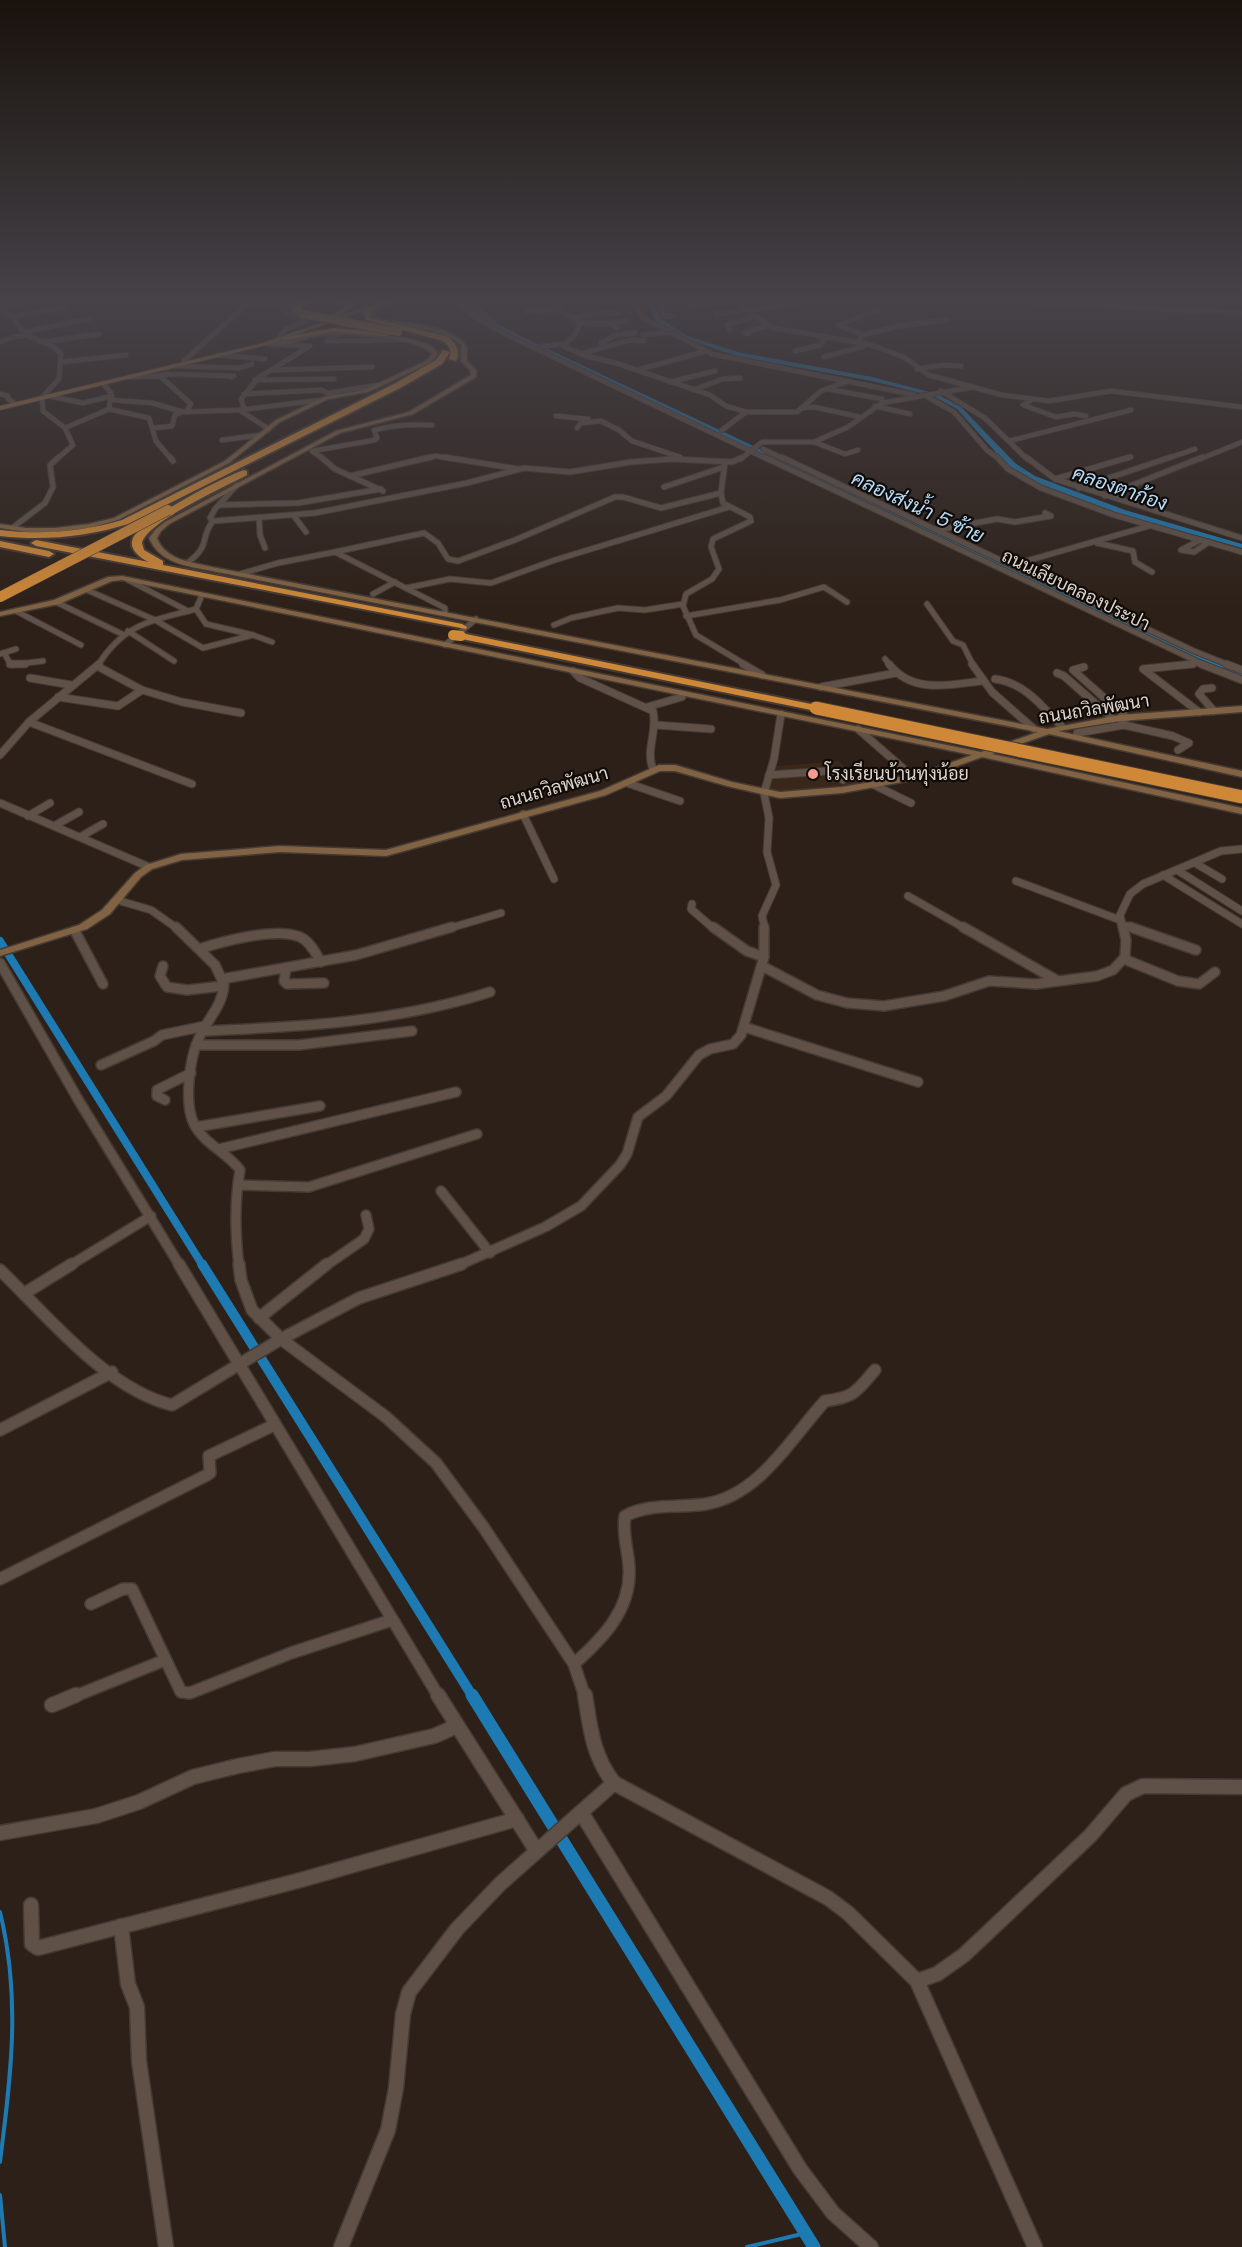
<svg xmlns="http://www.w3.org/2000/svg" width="1242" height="2247" font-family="'Space Grotesk',Sarabun,sans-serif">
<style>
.built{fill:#39271a}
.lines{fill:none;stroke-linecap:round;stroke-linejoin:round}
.stream{stroke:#1d7ab2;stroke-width:4}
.canal-far5{stroke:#1d7ab2;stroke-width:4}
.canal-far4{stroke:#1d7ab2;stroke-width:5}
.canal-far3{stroke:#1d7ab2;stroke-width:6}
.canal-far2{stroke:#1d7ab2;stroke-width:8}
.canal-far1{stroke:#1d7ab2;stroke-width:10}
.canal{stroke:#1d7ab2;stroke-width:13}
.river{fill:#1d7ab2;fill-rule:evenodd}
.street-far5-casing{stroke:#453b35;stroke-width:6}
.street-far4-casing{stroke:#453b35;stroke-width:7}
.street-far3-casing{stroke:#453b35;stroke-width:9}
.street-far2-casing{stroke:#453b35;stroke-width:12}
.street-far1-casing{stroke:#453b35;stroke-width:14}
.street-casing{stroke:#453b35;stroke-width:17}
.secondary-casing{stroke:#453b35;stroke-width:3}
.primary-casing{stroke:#453b35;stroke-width:2}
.highway-casing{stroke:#453b35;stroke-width:4}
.street-far5{stroke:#5f5147;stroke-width:4.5}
.street-far4{stroke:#5f5147;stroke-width:5}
.street-far3{stroke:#5f5147;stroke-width:7}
.street-far2{stroke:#5f5147;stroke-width:9}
.street-far1{stroke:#5f5147;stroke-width:11}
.street{stroke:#5f5147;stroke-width:14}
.secondary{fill:#816242;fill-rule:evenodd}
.primary{fill:#a2723d;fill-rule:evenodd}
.highway{fill:#cf8837;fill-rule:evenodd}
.highway-bridge-far2-casing{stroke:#453b35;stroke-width:9;stroke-linecap:butt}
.highway-bridge-far1-casing{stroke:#453b35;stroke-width:11;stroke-linecap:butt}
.highway-bridge-casing{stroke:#453b35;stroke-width:15;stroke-linecap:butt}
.highway-bridge-far2{stroke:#cf8837;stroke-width:8}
.highway-bridge-far1{stroke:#cf8837;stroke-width:10}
.highway-bridge{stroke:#cf8837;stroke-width:13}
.poi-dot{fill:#f59c92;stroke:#110b08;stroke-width:2}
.labels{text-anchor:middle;stroke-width:4.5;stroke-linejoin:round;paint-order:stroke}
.far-street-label{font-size:18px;fill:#ded5cf;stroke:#110b08}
.far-poi-label{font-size:18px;fill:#ded5cf;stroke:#110b08;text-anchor:start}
.far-water-label{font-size:20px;font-style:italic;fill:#b4dcfa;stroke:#110b08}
</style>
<rect width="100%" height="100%" fill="#2d2018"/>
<path class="built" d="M838 761 863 783 799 791 767 790 777 766Z"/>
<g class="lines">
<g class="stream">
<path d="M0 1912C21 1998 11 2075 0 2162"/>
<path d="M0 2195 5 2247"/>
<path d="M747 2247 806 2233"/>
</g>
<path class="canal-far5" d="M457 297 477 315 522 339 776 459"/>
<path class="canal-far4" d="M773 457 1218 665"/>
<path class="canal-far3" d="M1214 664 1242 675"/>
<path class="canal-far2" d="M0 941 203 1266"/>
<path class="canal-far1" d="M202 1264 473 1697"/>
<path class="canal" d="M472 1695 814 2247"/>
<path class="river" d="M646 297H652L660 318 687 336 738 352 872 377 937 394 961 407 1015 463 1035 476 1125 510 1242 544V548L1119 514 1029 480 1009 467 957 409 933 396 872 381 737 356 683 338 655 320Z"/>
<defs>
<g id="street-far5">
<path d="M218 297 255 300 285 307"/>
<path d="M451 297 472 315 503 333 767 459"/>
<path d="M462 297 493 321"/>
<path d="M554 297 571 300 618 297"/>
<path d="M631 297 642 317 712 354 915 395"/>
<path d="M664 297 658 298 664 316H673"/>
<path d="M735 297 744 309 773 328 868 344 904 357 929 375 1002 395 1049 401 1111 391 1242 407"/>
<path d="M939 297 1242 313"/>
<path d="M0 300 10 297"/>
<path d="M567 300 555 305 553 309 576 319 580 324 574 336 563 346 586 356 616 363 710 395 726 406 746 412 722 430"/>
<path d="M778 306 796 304"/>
<path d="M0 308 45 297"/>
<path d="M693 308 691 305 694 304 737 301"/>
<path d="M0 310C19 317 12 321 24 332 35 342 52 342 61 354L59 379 45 394"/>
<path d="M748 311 777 306V302"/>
<path d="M528 312 553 309"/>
<path d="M716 314 746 311"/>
<path d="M14 316 65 308"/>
<path d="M574 317 608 312 618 314"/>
<path d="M580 323 610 324 617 328"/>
<path d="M608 323 626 321"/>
<path d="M838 325 878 310"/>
<path d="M838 325 863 335 859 340"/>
<path d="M730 329 727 325 754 316"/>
<path d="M24 332 89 319"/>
<path d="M338 333 327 341 404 340"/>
<path d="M747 334 744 333 768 326"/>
<path d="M643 335 669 332"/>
<path d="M863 335 898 326 946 320"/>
<path d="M280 336 286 329 308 320 286 312 284 309C297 298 313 297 330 297"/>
<path d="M0 342 13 337 30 335"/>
<path d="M43 342 99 334"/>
<path d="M601 343 616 335 635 333"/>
<path d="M542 346 563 344"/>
<path d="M795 351 821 345 824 338"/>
<path d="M580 354 631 340 644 341"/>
<path d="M218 355 265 359"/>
<path d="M824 357 864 346"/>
<path d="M184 361 252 299"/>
<path d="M61 362 126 355"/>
<path d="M173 366 239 368 252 364"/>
<path d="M641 369 706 351"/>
<path d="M917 369 944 365 961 366"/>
<path d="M271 370 372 367"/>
<path d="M160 376 168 374 234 376 231 377"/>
<path d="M129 377 160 376 191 404 186 412"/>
<path d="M255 380 334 379"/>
<path d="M670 382 715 371"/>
<path d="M103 383 111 393 109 409 149 418 156 441 171 459"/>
<path d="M828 389 882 399"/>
<path d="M693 390 723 379 740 378"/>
<path d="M941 391 985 418 1027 459"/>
<path d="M329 393 378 385"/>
<path d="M0 394 8 396V399L13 402"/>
<path d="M244 394 321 390 334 396"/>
<path d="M924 395 954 412 987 450 999 459"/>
<path d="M49 396 83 403 112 396"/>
<path d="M42 397 43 411 65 428 73 445 57 459"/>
<path d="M112 400 152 403 183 412 239 410 321 400"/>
<path d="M1031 400 1023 405 1056 417 1074 414 1086 416"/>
<path d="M875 406 910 414"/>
<path d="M244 408 241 399 258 378 310 346 282 345"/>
<path d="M801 408 814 407 860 417"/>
<path d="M239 410 269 429"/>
<path d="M746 412H797L821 391 848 381"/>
<path d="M556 416 588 419"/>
<path d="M65 428 109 409"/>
<path d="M154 428 172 426 175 415 182 412"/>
<path d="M577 428 581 423 601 421 619 430 632 441 680 457"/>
<path d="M222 440 261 435"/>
<path d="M1009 441 1131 410"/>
<path d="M814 442 845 454 858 450"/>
<path d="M763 449 784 459"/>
<path d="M312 451 375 440 377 438 374 430C393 425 412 424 432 425"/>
<path d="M312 451 323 459"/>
<path d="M424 459 436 456 453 459"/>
<path d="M741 459 762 442H814L848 427 882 403 973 387"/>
<path d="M1125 459 1131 457"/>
<path d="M1166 459 1195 449"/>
<path d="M1200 459 1242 442"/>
</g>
<g id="street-far4">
<path d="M170 457 173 461"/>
<path d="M321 457 335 469 383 491"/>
<path d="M444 457 518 469"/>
<path d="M764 457 1205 665"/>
<path d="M781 457 1194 651 1229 665"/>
<path d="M997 457 1008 469 1041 488 1114 515 1242 552"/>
<path d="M1026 457 1055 479 1242 538"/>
<path d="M725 462 721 493 723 503 750 517 751 521 713 539 711 547 719 569 712 579 686 594 683 606 696 635 746 665"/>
<path d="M350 476 431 457"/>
<path d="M1055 479 1130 457"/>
<path d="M664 487 724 467"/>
<path d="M1079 488 1171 457"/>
<path d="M1105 496 1203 457"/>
<path d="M219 505 298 503 381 489"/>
<path d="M294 516 306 532"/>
<path d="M259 517 260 535 265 548"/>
<path d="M213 521 210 518 215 509 237 485"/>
<path d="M12 528 45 503 53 487 50 465 59 457"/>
<path d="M937 530 997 519 1015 522 1051 516 1045 513"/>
<path d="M1200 540 1181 550 1194 552 1209 542"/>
<path d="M1097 543 1133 551 1135 562 1152 572"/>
<path d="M335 552 424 533 438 543 448 559 458 561 515 540 615 497H623L661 508 721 493"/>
<path d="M187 563C212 545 199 539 213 521L315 513 467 483 524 468 570 472 631 462 672 459 732 462 743 457"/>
<path d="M1012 565 1149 526"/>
<path d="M240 574 278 563 335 552 445 608V613"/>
<path d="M128 580 188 611"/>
<path d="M406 588 450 579 491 583 555 560 729 507"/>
<path d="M87 590 155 620 203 648 253 635 206 624 196 609"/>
<path d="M373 594 395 582"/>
<path d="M56 602 124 635"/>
<path d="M927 604 953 641 963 645 973 665"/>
<path d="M16 611 81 645"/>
<path d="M686 616 780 600 824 587 847 602"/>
<path d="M554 625 571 618 618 608 645 610 683 604"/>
<path d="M128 631 174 661"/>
<path d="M253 635 272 642"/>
<path d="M445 645 476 619"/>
<path d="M4 653 11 665 43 661"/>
<path d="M0 654 16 649"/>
<path d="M885 659 890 665"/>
<path d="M98 665C125 623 151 621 196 609L202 595"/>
<path d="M1179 665 1198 663"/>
</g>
<g id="street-far3">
<path d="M10 664H25"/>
<path d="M743 664 762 675"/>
<path d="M889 664C912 694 949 685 982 681"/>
<path d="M972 664 992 692 1034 729"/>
<path d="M1193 664 1143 669 1199 712"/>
<path d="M1201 664 1242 680"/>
<path d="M1226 664 1242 670"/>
<path d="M97 666 142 690 182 702 241 713"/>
<path d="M1084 667 1073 670 1127 718"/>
<path d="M573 671 580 678 653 711C658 731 645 750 653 769"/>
<path d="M1057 673 1064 676 1113 719"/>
<path d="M30 678 71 685"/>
<path d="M995 679C1025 683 1042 706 1062 727"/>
<path d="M821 687 896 673"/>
<path d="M1212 688 1203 689 1199 694 1214 711"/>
<path d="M58 697 118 706 142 690"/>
<path d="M647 707 682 697"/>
<path d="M29 722 192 784"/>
<path d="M656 725 711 729"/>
<path d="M1124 725 1173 736 1189 743 1178 750"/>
<path d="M858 729 913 777"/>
<path d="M1077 733 1124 725 1122 721"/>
<path d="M0 755 29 722 99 664"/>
<path d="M769 775 829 771 836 772 843 780"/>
<path d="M627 783 680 801"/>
<path d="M874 785 911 803"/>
<path d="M0 803 149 867"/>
<path d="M523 814 554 879"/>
<path d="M28 816 50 803"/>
<path d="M54 826 79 812"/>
<path d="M80 837 103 824"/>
<path d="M1195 863 1222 879"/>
<path d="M1177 870 1242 911"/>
<path d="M1163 875 1242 924"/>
<path d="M1016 881 1120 920"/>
<path d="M908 896 966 929"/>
<path d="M117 900 151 910 178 929"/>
<path d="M692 904 691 909 714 929"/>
<path d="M1121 924 1135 929"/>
<path d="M447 929 501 913"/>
<path d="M765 929 762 916 776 885 767 852 769 818 764 793 774 759 781 714"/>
<path d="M1123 929 1120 915 1130 894 1143 884 1221 851 1242 849"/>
</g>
<g id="street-far2">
<path d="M176 927 215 965 224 984C223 1006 207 1019 199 1038 189 1059 184 1104 194 1124 204 1144 228 1153 240 1170 234 1203 235 1233 239 1266"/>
<path d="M713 927 747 951 764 957"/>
<path d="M963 927 1058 981"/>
<path d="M1130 927 1196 950"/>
<path d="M75 931 103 984"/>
<path d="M199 949C224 941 276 927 300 937 310 941 316 954 321 962"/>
<path d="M1124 959 1178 981 1199 984 1215 972"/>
<path d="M0 963 79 1101 180 1266"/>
<path d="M163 966 160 976 167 987 187 990 223 986"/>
<path d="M762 966 817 995 847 1003 884 1006 944 996 989 981 1036 984 1097 976 1113 970 1125 957 1126 940 1123 927"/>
<path d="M286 968 284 981 287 984 324 983"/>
<path d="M222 979 356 955 452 927"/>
<path d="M744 1027 918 1082"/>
<path d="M203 1031C301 1027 396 1022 490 992"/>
<path d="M196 1045H299L412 1031"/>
<path d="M101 1065 154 1041 162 1035 205 1026"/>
<path d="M165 1100 157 1096V1090L191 1073"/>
<path d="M196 1127 320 1106"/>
<path d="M219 1149 456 1092"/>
<path d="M238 1185 309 1187 477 1134"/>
<path d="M441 1191 490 1253"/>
<path d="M69 1266 151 1216"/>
<path d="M325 1266 364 1239 369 1229 366 1215"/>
<path d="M457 1266 545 1227 581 1206 620 1165 627 1154 638 1117 666 1096 699 1055 710 1049 733 1044 741 1035 764 957V927"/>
</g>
<g id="street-far1">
<path d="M179 1264 439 1697"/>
<path d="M239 1264 241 1280 252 1310 281 1339 386 1417 436 1463 484 1528 574 1664 585 1697"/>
<path d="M0 1270C48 1316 106 1389 172 1405L281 1339 359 1298 462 1264"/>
<path d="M25 1293 72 1264"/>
<path d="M259 1318 327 1264"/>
<path d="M0 1430 112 1372"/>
<path d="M0 1579 207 1475 210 1473 209 1456 274 1425"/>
<path d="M91 1604 123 1589H132L181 1692 190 1693 291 1653 392 1620"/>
<path d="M574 1664C603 1638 632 1609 629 1567 628 1549 622 1534 625 1516 649 1503 680 1508 706 1504 760 1495 791 1438 825 1401 855 1397 856 1392 875 1370"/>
<path d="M73 1697 165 1660"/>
</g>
<g id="street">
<path d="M438 1695 536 1850"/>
<path d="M585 1695C590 1727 593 1757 614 1783L828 1898 848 1913 917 1981 937 1974 964 1955 1090 1836 1126 1794 1143 1786 1242 1787"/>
<path d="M52 1705 76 1695"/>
<path d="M581 1812 800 2169 833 2213 871 2247"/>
<path d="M0 1833 96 1816 139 1802 193 1777 238 1766 275 1759H310L355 1754 434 1736 457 1726"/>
<path d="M31 1905 32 1944 38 1948 297 1881 517 1819"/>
<path d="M121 1926 128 1984 137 2007 139 2061 166 2247"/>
<path d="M917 1981 1035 2247"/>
<path d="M341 2247 388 2130 396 2088 403 2014 409 1992 457 1929 500 1884 614 1783"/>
</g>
<g id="secondary">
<path d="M401 297H407L376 309 374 314 381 319C405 324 453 324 467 347V361L476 370V377L413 414 340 433 169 524 161 531 157 538C165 560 191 562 212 567L1047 729 1120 715 1242 706V712L1120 721 1058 731 1242 771V777L1049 734 992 754 1242 808V814L982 757 924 778 842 793 780 798 727 786 675 771H660L606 795 386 856 280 852 182 860 152 869 141 877 110 914 87 929 0 956V950L79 925 102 910 135 873 146 865 181 854 280 846 386 850 600 791 659 765H675L732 782 780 792 842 787 922 773 972 755 122 580 112 581 59 604 0 616V612L54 600 108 577 122 576 981 752 1038 732 212 571C188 566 160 564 149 538L156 529 165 522 336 431 409 412 471 375 470 370 461 361V345C435 321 392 336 368 314L372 307Z"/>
<path d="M334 331C354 331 416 336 432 347 433 347 437 353 438 354L430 363 368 392 328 399 280 422 229 463 118 520 89 528 55 532H26L0 528V524L26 528H55L89 524 114 518 225 461 276 420 324 397 364 390 426 361 432 354C418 337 343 333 320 336 302 338 280 352 262 344Z"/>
</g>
<path id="primary" d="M395 297H402L267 345 0 410V406L263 343Z"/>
<g id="highway">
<path d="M324 297H376L347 300 353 306 337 317 333 315 346 306C333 298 318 302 303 304L300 302Z"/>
<path d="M382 301 387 302 369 312 371 318 449 337C456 345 461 350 456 361L449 359C453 351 449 346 443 341L366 320 363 310Z"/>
<path d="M333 328 386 332 390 334 386 336 333 332 284 340 280 338Z"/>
<path d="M443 350 450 352 442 364 400 388 128 524C86 537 44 541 0 536V530C42 535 81 532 122 520L394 384 436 360Z"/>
<path d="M244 470 247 471V475C227 486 146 522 142 543L144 550 163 561V565L462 624 467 627 466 629 36 546 31 543 36 540 149 562C140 558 128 549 133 538 142 519 223 477 244 470Z"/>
<path d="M0 541 49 551 54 554 49 557 0 547Z"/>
<path d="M461 633 816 705 822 708 816 711 457 638V634Z"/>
</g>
</defs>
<use href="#street-far5" class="street-far5-casing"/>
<use href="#street-far4" class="street-far4-casing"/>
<use href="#street-far3" class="street-far3-casing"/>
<use href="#street-far2" class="street-far2-casing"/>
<use href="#street-far1" class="street-far1-casing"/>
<use href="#street" class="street-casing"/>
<use href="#secondary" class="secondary-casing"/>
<use href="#primary" class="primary-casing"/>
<use href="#highway" class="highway-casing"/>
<use href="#street-far5" class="street-far5"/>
<use href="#street-far4" class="street-far4"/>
<use href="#street-far3" class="street-far3"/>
<use href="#street-far2" class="street-far2"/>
<use href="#street-far1" class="street-far1"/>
<use href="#street" class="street"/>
<use href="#secondary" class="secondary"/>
<use href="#primary" class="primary"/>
<use href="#highway" class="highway"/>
<defs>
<path id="highway-bridge-far2" d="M303 302 295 308 302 314 398 332"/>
<g id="highway-bridge-far1">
<path d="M0 597 168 510"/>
<path d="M453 635 461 636"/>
</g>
<path id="highway-bridge" d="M816 708 1242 797"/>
</defs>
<use href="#highway-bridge-far2" class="highway-bridge-far2-casing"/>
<use href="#highway-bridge-far1" class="highway-bridge-far1-casing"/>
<use href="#highway-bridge" class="highway-bridge-casing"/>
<use href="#highway-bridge-far2" class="highway-bridge-far2"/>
<use href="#highway-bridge-far1" class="highway-bridge-far1"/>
<use href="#highway-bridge" class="highway-bridge"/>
</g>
<linearGradient id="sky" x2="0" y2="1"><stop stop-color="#19120d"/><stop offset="0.49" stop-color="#464248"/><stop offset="1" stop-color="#464248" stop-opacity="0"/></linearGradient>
<rect width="1242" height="611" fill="url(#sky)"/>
<circle class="poi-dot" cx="813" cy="774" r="6"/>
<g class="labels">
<g class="far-street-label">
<text transform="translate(1076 590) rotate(26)" y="6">ถนนเลียบคลองประปา</text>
<text transform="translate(1094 709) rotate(-9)" y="6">ถนนถวิลพัฒนา</text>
<text transform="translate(554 788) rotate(-16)" y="6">ถนนถวิลพัฒนา</text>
</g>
<g class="far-poi-label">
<text x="825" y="780">โรงเรียนบ้านทุ่งน้อย</text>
</g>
<g class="far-water-label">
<text transform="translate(1120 488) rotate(19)" y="7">คลองตาก้อง</text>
<text transform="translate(918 507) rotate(25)" y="7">คลองส่งน้ำ 5 ซ้าย</text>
</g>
</g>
</svg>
